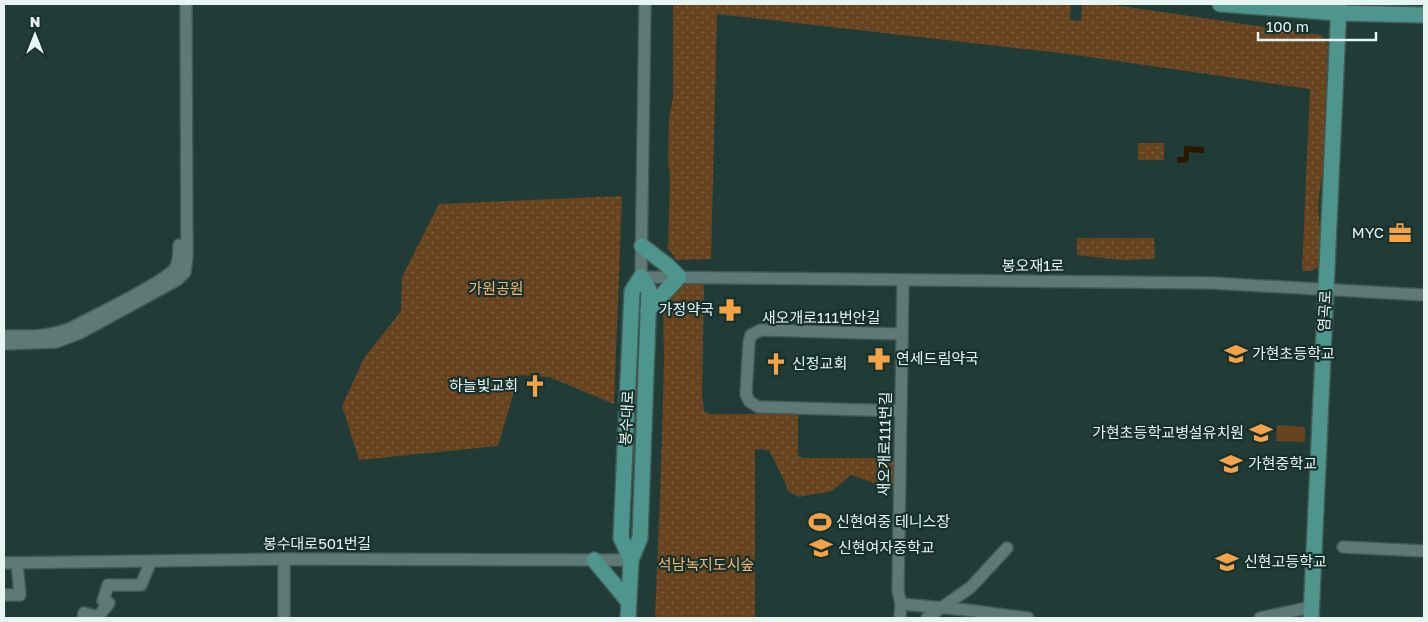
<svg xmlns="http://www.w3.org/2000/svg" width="1428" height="622" font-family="'Golos Text','Noto Sans KR',sans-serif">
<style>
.green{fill:url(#green-dots)}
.pitch{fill:#67441f}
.water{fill:#2c1701}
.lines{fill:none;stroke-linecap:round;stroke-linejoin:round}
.minor-casing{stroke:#425956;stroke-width:14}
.major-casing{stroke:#425956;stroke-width:18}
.minor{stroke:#5f7a76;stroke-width:11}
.major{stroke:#4e958d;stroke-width:15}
.labels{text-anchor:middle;stroke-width:4.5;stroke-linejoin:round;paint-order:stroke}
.poi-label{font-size:15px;fill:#e6f5f2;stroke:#17312d;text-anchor:start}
.street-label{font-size:15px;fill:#e6f5f2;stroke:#17312d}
.park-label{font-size:15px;fill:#f8b573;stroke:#17312d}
</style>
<defs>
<pattern id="green-dots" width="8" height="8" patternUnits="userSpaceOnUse" patternTransform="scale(1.25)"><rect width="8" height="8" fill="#67441f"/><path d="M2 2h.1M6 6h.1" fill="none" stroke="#7d6040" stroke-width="1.8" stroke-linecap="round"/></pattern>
</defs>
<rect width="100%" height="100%" fill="#213b37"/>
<g class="green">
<path d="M673 4H1071L1070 20 1081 21 1082 4H1107L1321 35 1328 43 1323 167 1318 205 1321 244 1320 265 1312 271H1302L1310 89 1069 54 717 14 711 259 677 260 668 249 670 176 668 162 669 118 673 98Z"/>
<rect x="1138" y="143" width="26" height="17"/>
<path d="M622 196 614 404 549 377 519 375 498 446 359 460 342 406 364 358 401 311 402 277 439 204Z"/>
<path d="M1077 238H1154L1155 259 1122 260 1077 255Z"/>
<path d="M687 284H704L702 394 704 411 710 414H798V456L804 458H893L895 490 851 475 832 491 799 497 788 491 784 480 769 450 755 449V618H655L661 473 664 361 663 302 674 287Z"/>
</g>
<path class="pitch" d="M1277 425 1305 427V442L1276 441Z"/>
<path class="water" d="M1184 146 1204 147V153L1189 152 1188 162 1177 163V157H1184Z"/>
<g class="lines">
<defs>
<g id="minor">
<path d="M645 4 641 277 1212 283 1424 295"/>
<path d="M4 336C28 336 49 337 71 328 91 317 165 283 175 268 179 262 179 253 179 245"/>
<path d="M4 344 56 342 80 333 177 280 185 272 187 256 186 4"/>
<path d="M901 411 758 407 749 401 746 394 749 342 751 335 761 330 902 334"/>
<path d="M1343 547 1424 551"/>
<path d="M4 563 284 559 631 560"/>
<path d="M4 595H20L17 563"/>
<path d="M901 604 967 610 1028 618"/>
<path d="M83 618 84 613 98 617 109 603 103 601 108 585H141L151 561"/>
<path d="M284 618V559"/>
<path d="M900 618 901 604 898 591 903 281"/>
<path d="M927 618 971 587 1007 548"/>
<path d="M1260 618 1311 607"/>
</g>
<g id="major">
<path d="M1220 4 1338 13 1424 15"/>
<path d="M642 246 668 266 679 277 648 310"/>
<path d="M594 560 628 601"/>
<path d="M628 618 631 560 640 538 649 290 641 277 632 291 621 538 631 560"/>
<path d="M1311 618 1339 4"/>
</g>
</defs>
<use href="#minor" class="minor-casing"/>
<use href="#major" class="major-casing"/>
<use href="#minor" class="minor"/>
<use href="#major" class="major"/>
</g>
<defs>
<symbol id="office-bare" viewBox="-9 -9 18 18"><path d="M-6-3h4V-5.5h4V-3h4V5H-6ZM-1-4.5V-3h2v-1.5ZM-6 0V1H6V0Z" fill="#f6a247" stroke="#17312d" stroke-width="2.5" paint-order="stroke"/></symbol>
<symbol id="pharmacy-bare" viewBox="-9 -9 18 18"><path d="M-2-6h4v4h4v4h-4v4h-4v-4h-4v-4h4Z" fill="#f6a247" stroke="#17312d" stroke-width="2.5" paint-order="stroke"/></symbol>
<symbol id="school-bare" viewBox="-9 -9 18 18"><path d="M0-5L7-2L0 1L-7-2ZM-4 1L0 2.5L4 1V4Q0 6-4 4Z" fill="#f6a247" stroke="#17312d" stroke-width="2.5" paint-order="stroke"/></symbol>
<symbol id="church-bare" viewBox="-9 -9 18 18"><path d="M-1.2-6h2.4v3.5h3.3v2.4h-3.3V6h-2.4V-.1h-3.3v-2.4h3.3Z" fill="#f6a247" stroke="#17312d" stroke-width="2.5" paint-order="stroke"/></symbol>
<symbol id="stadium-bare" viewBox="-9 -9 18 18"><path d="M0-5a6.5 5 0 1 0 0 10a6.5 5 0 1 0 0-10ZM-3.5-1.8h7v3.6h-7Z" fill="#f6a247" stroke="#17312d" stroke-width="2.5" paint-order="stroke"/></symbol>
</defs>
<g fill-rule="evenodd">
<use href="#office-bare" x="1384" y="217" width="32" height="32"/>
<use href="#pharmacy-bare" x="714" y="294" width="32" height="32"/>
<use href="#school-bare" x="1220" y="338" width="32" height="32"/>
<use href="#pharmacy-bare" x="863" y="343" width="32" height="32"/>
<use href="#church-bare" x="760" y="348" width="32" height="32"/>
<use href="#church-bare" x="519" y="370" width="32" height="32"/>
<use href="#school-bare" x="1245" y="417" width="32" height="32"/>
<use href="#school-bare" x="1215" y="448" width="32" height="32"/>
<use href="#stadium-bare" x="804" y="506" width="32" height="32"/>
<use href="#school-bare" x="805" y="532" width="32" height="32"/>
<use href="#school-bare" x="1211" y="546" width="32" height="32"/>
</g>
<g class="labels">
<g class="poi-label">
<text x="1384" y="238" text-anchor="end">MYC</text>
<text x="714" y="315" text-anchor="end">가정약국</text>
<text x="1252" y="359">가현초등학교</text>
<text x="896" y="364">연세드림약국</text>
<text x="792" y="369">신정교회</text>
<text x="518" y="391" text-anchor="end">하늘빛교회</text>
<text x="1244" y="438" text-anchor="end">가현초등학교병설유치원</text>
<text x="1248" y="469">가현중학교</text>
<text x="836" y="527">신현여중 테니스장</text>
<text x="838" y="553">신현여자중학교</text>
<text x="1244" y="567">신현고등학교</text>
</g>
<g class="street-label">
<text x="1033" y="271">봉오재1로</text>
<text transform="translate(1325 311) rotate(-87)" y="5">염곡로</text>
<text x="821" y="323">새오개로111번안길</text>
<text transform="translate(627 418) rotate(-87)" y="5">봉수대로</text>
<text transform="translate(885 444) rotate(-89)" y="5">새오개로111번길</text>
<text x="317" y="549">봉수대로501번길</text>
</g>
<g class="park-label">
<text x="496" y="294">가원공원</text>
<text x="706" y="570">석남녹지도시숲</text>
</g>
</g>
<rect width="1428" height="622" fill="none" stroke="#e6f5f2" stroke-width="10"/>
<g transform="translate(35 35)" stroke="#17312d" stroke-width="4" paint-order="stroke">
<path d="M0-4L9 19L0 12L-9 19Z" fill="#e6f5f2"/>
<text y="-8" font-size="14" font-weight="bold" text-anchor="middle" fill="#e6f5f2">N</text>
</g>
<path d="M1258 32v8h118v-8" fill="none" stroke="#e6f5f2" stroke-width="2.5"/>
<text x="1266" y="32" font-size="15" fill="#e6f5f2" stroke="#17312d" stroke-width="4" paint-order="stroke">100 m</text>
</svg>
